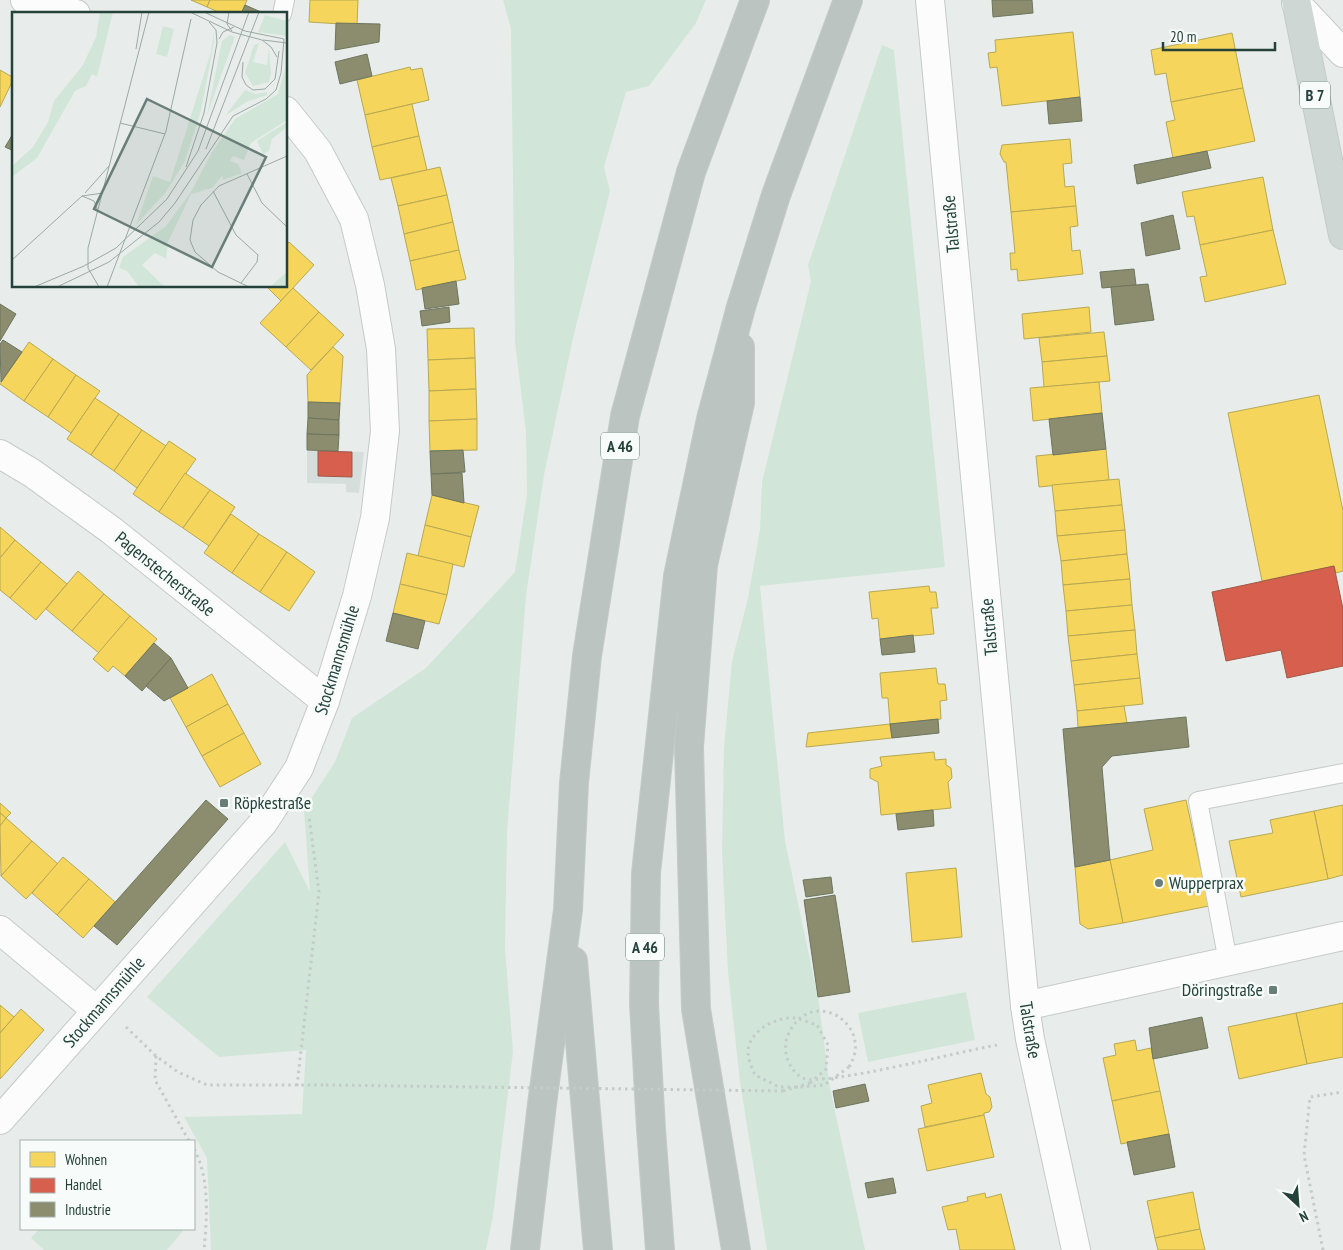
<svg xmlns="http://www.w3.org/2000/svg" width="1343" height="1250" font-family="'PT Sans Narrow',sans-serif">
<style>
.built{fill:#d6dedb}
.green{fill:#d1e6d8}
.homes{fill:#f6d55c;stroke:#b7a952}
.shops{fill:#d6604d;stroke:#a15747}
.industry{fill:#8c8c6e;stroke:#6d765e}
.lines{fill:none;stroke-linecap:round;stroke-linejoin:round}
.service-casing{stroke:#c5cac8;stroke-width:20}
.minor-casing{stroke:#c5cac8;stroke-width:30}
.tertiary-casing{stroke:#c5cac8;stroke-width:30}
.primary-casing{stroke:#c3ccc9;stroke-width:30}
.motorway-casing{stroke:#c3ccc9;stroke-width:30}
.path{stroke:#c3ccca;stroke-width:3;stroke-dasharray:2.5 4;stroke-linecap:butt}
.service{stroke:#fcfcfc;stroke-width:18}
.minor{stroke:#fcfcfc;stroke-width:28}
.tertiary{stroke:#fcfcfc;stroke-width:28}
.primary{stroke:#cfd7d5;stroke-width:28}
.motorway{stroke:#bcc4c2;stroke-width:28}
.path-bridge{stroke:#c3ccca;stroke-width:3;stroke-dasharray:2.5 4;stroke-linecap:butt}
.poi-dot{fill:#697e78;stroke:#f7fbf9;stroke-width:2}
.labels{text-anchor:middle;stroke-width:5;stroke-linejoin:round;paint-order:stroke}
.shield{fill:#f7fbf9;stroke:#637a73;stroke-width:1}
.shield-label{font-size:16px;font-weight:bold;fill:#24423a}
.street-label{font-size:18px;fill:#24423a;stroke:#f7fbf9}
.poi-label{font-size:18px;fill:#24423a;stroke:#f7fbf9;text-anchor:start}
.inset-road{fill:none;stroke:#9aa9a4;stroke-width:1}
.view{fill:#697e78;fill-opacity:0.15;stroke:#697e78;stroke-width:2.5}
.inset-edge{fill:none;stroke:#24423a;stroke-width:2.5}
</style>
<rect width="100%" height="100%" fill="#e8edeb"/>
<path class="built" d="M307 450 364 452 359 493 346 492V484L307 483Z"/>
<g class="green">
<path d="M503 0H706L696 23 649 86 626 92 604 167 610 191 573 338 544 475 526 596 507 832 505 948 513 1052 493 1216 486 1250H211L207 1158 184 1117 302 1114 306 1050 219 1057 147 997 285 842 310 892 304 810 335 762 352 718 426 668 515 572 527 495 526 432 515 342 511 29Z"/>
<path d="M882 45 894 50 945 567 760 586 785 841 819 1003 830 1088 865 1250H767L740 1082 728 972 722 852 724 748 732 661 748 598 760 530 762 482 811 281 808 265Z"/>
<path d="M966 992 975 1040 868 1062 858 1013Z"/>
<path d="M39 1229H180L183 1231 167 1250H44L31 1238Z"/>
</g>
<g class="homes">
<path d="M191 0H210L207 7Z"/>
<path d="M210 0H247L241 14H223L207 7Z"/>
<path d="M310 0H358L357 25 309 22Z"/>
<path d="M1073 32 1080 97 1002 106 997 67 990 68 988 53 996 52 995 40Z"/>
<path d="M1232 33 1243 88 1171 102 1166 73 1155 75 1151 50Z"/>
<path d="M410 67 411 70 422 68 429 100 365 115 357 80Z"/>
<path d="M0 70 14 78 0 107Z"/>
<path d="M1243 88 1255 141 1173 158 1166 122 1175 120 1171 102Z"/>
<path d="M412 104 419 136 372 147 365 115Z"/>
<path d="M419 136 427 170 380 180 372 147Z"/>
<path d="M1070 139 1072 163 1063 164 1065 187 1074 186 1076 206 1011 212 1006 162H1004L1000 154 1002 145Z"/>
<path d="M440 167 447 195 398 206 391 178Z"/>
<path d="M1263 177 1273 230 1200 245 1194 216 1187 217 1182 192Z"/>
<path d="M447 195 453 222 404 234 398 206Z"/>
<path d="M1076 206 1078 226 1070 227 1072 251 1080 250 1083 274 1018 281 1017 269 1011 270 1010 253H1015L1011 212Z"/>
<path d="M453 222 459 250 410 261 404 234Z"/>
<path d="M1273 230 1286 284 1205 302 1200 277 1207 276 1200 245Z"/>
<path d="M289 242 314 265 281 301 266 286H286V245Z"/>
<path d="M459 250 466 279 416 290 410 261Z"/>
<path d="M293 288 319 312 286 347 260 323Z"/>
<path d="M1089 307 1091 332 1024 339 1022 314Z"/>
<path d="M319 312 344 335 311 370 286 347Z"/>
<path d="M474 328 475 358 428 360 427 329Z"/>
<path d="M1104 332 1107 356 1042 362 1039 338Z"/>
<path d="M29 342 53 359 24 401 0 384Z"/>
<path d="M333 347 343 356 340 403 308 402 307 375Z"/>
<path d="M1107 356 1110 381 1044 387 1042 362Z"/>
<path d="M475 358 476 389 429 391 428 360Z"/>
<path d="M53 359 76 375 48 417 24 401Z"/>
<path d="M76 375 100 391 71 433 48 417Z"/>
<path d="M1099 382 1102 413 1033 421 1030 388Z"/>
<path d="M476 389 477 419 429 421V391Z"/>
<path d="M1319 395 1343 511V571L1336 573 1334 566 1262 581 1228 413Z"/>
<path d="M95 398 119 414 91 455 67 439Z"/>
<path d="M119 414 142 430 114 471 91 455Z"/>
<path d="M477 419V450L430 451 429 421Z"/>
<path d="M142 430 166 446 137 488 114 471Z"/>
<path d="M169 441 196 459 159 512 133 494Z"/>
<path d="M1106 449 1109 480 1039 487 1036 456Z"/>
<path d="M185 473 210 490 183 528 159 512Z"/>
<path d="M1119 479 1122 505 1055 511 1052 485Z"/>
<path d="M210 490 235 507 209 546 183 528Z"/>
<path d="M432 495 479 506 471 537 425 525Z"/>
<path d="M1122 505 1125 530 1057 536 1055 511Z"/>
<path d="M231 514 259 534 232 573 204 553Z"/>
<path d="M425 525 471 537 464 567 418 556Z"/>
<path d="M0 527 15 540 0 558Z"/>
<path d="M1125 530 1127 554 1061 561 1057 536Z"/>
<path d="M259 534 287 552 260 592 232 573Z"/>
<path d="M15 540 41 562 10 598 0 590V558Z"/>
<path d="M287 552 315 572 289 611 260 592Z"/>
<path d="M407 553 453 564 447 595 400 584Z"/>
<path d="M1127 554 1130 579 1063 585 1061 561Z"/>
<path d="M41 562 67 584 36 620 10 598Z"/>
<path d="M78 571 104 594 72 631 46 609Z"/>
<path d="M1130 579 1132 605 1066 611 1063 585Z"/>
<path d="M400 584 447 595 439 624 393 613Z"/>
<path d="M929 586 930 592H936L938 608H931L934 634 880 639 878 618 872 619 869 592Z"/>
<path d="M104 594 130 616 99 653 72 631Z"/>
<path d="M1132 605 1135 630 1068 636 1066 611Z"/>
<path d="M130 616 157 639 125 676 113 666 108 672 93 659Z"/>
<path d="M1135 630 1137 654 1071 661 1068 636Z"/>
<path d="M1137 654 1140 678 1074 685 1071 661Z"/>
<path d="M936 668 938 684H945L947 700 940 701 941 719 890 724 888 698H882L880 673Z"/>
<path d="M212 674 228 704 186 727 170 698Z"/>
<path d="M1140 678 1143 704 1077 711 1074 685Z"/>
<path d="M228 704 244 733 202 756 186 727Z"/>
<path d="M1124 706 1127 723 1078 727 1077 711Z"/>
<path d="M890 724 892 738 806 747 808 733Z"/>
<path d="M244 733 261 764 220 787 202 756Z"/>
<path d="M934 752 935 760 946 759V765L951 768 952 778 948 782 951 808 881 815 878 782 870 778V769L882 766 880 757Z"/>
<path d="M1186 800 1209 906 1123 923 1110 860 1153 850 1144 809Z"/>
<path d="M0 803 11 813 6 818 0 813Z"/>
<path d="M1343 805V875L1328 879 1314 811Z"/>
<path d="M1314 811 1328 879 1241 897 1229 841 1273 833 1270 820Z"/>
<path d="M0 813 6 818 0 826Z"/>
<path d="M6 818 32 841 1 876 0 826Z"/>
<path d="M32 841 58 864 26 899 1 876Z"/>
<path d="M63 857 89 879 57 915 32 893Z"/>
<path d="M1110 860 1123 923 1088 929 1080 924 1075 867Z"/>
<path d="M956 868 962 937 912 942 906 873Z"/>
<path d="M89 879 115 902 83 938 57 915Z"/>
<path d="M1343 1003V1057L1307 1064 1296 1013Z"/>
<path d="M0 1005 14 1017 0 1033Z"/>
<path d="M21 1009 44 1030 0 1079V1033Z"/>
<path d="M1296 1013 1307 1064 1239 1079 1228 1027Z"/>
<path d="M1135 1040 1137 1051 1151 1048 1160 1091 1112 1101 1103 1058 1116 1055 1114 1044Z"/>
<path d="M981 1073 986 1094 990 1097 992 1107 989 1112 984 1113V1115L925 1127 921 1106 932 1103 928 1085Z"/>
<path d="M1160 1091 1169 1134 1121 1144 1112 1101Z"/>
<path d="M984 1115 994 1157 927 1171 918 1129Z"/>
<path d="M1193 1192 1200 1229 1155 1238 1147 1201Z"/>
<path d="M985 1193 986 1198 1001 1194 1015 1250H960L956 1229 948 1230 942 1207 968 1201 967 1197Z"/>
<path d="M1200 1229 1205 1250H1158L1155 1238Z"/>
</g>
<g class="shops">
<path d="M318 451 352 452V477L318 476Z"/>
<path d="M1334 566 1343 609V666L1287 678 1281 650 1226 661 1212 592Z"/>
</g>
<g class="industry">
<path d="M992 0H1032L1033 13 993 17Z"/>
<path d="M245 5 261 12 260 14H241Z"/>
<path d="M336 23 380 24 379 42 335 50Z"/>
<path d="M367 54 372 76 340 84 335 62Z"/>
<path d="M1080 97 1082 121 1049 124 1047 101Z"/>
<path d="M14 132V151L5 147Z"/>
<path d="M1207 151 1211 168 1137 184 1134 165Z"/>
<path d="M1173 215 1180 249 1146 256 1141 223Z"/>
<path d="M1134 269 1136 285 1102 288 1100 272Z"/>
<path d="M456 281 459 304 425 309 422 288Z"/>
<path d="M1148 284 1154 320 1115 325 1111 287Z"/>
<path d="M0 304 16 314 0 341Z"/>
<path d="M449 307 450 322 422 326 420 311Z"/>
<path d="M3 340 22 352 1 382 0 344Z"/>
<path d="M308 402 340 403 339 420 308 418Z"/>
<path d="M1102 413 1106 449 1053 455 1049 419Z"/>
<path d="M308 418 339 420V435L307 434Z"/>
<path d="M307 434 339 435 338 451 307 450Z"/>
<path d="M463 450 465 472 431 474 430 451Z"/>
<path d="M462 473 464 503 432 495 431 474Z"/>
<path d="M393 613 425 621 418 649 386 641Z"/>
<path d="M913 635 915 652 882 655 880 639Z"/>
<path d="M154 643 171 658 142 691 125 676Z"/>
<path d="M171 658 188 688 164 701 146 686Z"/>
<path d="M1186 717 1189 747 1112 756 1102 767 1110 860 1075 867 1063 729Z"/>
<path d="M938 719 939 733 892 738 890 724Z"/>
<path d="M206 800 228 819 117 945 94 926Z"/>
<path d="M933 810 934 826 898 830 896 814Z"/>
<path d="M831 877 833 893 806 897 803 880Z"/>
<path d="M835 895 850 992 818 997 804 900Z"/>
<path d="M1202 1017 1208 1048 1153 1059 1149 1028Z"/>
<path d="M865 1084 869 1101 836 1108 833 1091Z"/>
<path d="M1169 1134 1175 1167 1134 1175 1127 1142Z"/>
<path d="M893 1178 896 1193 868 1198 865 1183Z"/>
</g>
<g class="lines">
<defs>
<g id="service">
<path d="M282 14 285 0"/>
<path d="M1228 962 1198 801 1343 773"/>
</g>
<g id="minor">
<path d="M25 0 76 14"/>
<path d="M930 0 1025 1006 1030 1039 1076 1250"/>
<path d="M0 454 32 473 111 530 325 701"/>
<path d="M0 930 96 1010"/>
<path d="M1025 1006 1343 936"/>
<path d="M0 1120 263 823 299 768 325 701 357 596 375 518 385 431 381 349 370 285 354 219 318 151 286 111"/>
</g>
<path id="tertiary" d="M1296 3 1343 53"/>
<path id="primary" d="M1296 0 1343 235"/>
<g id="motorway">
<path d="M573 961 598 1250"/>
<path d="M525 1250 542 1104 568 910 574 783 587 656 625 416 691 172 755 0"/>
<path d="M660 1250 651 1129 644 1004 646 873 678 576 711 419 741 307 776 195 848 0"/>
<path d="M736 1250 696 1009 689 747 703 565 740 403V347"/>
</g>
</defs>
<use href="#service" class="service-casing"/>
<use href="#minor" class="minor-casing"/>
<use href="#tertiary" class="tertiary-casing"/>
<use href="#primary" class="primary-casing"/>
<use href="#motorway" class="motorway-casing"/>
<g class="path">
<path d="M126 1027 156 1056 178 1072 207 1085H326"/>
<path d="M156 1056 155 1080 189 1141"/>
<path d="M849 1067C876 1024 810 984 788 1035 781 1050 789 1071 803 1078 823 1087 966 1050 997 1045"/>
<path d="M297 1086 319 892 309 816"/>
<path d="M783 1091 810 1083"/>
<path d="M194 1149C210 1178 207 1218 204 1250"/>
<path d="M1323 1250 1304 1155 1310 1097 1343 1092"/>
</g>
<use href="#service" class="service"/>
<use href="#minor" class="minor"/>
<use href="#tertiary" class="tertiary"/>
<use href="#primary" class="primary"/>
<use href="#motorway" class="motorway"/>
<g class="path-bridge">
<path d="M810 1083 826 1069 828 1045 817 1025C810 1023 801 1019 794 1018 777 1017 755 1028 749 1045 746 1056 751 1066 755 1075L779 1087H801L824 1085 849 1067"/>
<path d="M326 1085 783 1091"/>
</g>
</g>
<g class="poi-dot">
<rect x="219" y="798" width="10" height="10" rx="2.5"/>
<circle cx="1159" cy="883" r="5"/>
<rect x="1268" y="985" width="10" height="10" rx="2.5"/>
</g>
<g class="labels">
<g class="shield">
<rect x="1300" y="81.5" width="30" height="27" rx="4"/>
<rect x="601" y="432.5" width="38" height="27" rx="4"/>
<rect x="626" y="933.5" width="38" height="27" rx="4"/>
</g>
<g class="shield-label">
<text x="1315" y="101">B 7</text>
<text x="620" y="452">A 46</text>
<text x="645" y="953">A 46</text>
</g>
<g class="street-label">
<text transform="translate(951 224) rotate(-95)" y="6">Talstraße</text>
<text transform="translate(165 574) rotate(39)" y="6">Pagenstecherstraße</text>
<text transform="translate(989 627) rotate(-95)" y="6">Talstraße</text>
<text transform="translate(337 660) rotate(-73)" y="6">Stockmannsmühle</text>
<text transform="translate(104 1002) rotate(-49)" y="6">Stockmannsmühle</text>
<text transform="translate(1030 1030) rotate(81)" y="6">Talstraße</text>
</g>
<g class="poi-label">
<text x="234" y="809">Röpkestraße</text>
<text x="1169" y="889">Wupperprax</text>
<text x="1263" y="996" text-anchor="end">Döringstraße</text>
</g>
</g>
<g transform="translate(12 12)">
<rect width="275" height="275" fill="#e8edeb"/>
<path d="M88 0H101L85 65 80 62 74 74 63 79 25 146 0 165V154L21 135 36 110 42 89 71 53 84 25ZM253 3 275 9V24L246 20ZM151 14 162 17 155 45 144 42ZM202 20V30L189 99 173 149 154 180 124 213 141 164 158 170 199 40ZM218 23 223 25 195 103 210 29ZM247 31 241 50 255 53 257 36 259 62 257 70 241 74 233 61 242 33ZM275 49V108L239 131 232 148 221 144 218 149 226 152 230 161 211 168 210 164 200 176 179 182 156 230 154 247 143 241 130 253 153 275H127L115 259 107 256 111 245 154 214 179 180 200 140 223 107 266 82ZM233 78 244 82 255 80V83L234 90 213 104ZM275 110V115L260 127 257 139 251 142 245 129ZM275 260V275H258L269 265Z" fill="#d1e6d8"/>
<path class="inset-road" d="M178 0 220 20 250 28M192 0 233 19 272 27M192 0H208M217 0 215 12 220 19M207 27 211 20 222 15M250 28 259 35 265 45M251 28 275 31M124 37 130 0M231 50 230 65 234 73 241 78 253 77 263 67 267 39M108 111 153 122M194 137 247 0M174 155 192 101 205 31 204 18 197 10M235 162 250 191 275 215M201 179 224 223 246 243 245 250 229 271M73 181 97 154M70 184 82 189 86 199M0 248 70 184 91 181M22 275 72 254 104 236 155 187 186 139 237 0M45 275 97 250 147 210 163 191 221 104 254 87 264 78 269 61 272 27M87 275 76 256V236L137 0M95 275 154 119 179 7M237 275 206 260 183 240 178 228 181 208 189 193 207 174 275 144"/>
<path class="view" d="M135 87 254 145 200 255 82 197Z"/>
<rect width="275" height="275" class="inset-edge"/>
</g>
<rect x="20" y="1140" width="175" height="90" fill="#f7fbf9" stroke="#a3b1ad"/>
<rect x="30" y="1152" width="25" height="15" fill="#f6d55c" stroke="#a3b1ad"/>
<text x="65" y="1165" font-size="15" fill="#24423a">Wohnen</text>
<rect x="30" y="1178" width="25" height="15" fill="#d6604d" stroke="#a3b1ad"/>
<text x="65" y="1190" font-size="15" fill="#24423a">Handel</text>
<rect x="30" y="1202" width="25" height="15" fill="#8c8c6e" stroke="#a3b1ad"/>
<text x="65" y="1215" font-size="15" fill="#24423a">Industrie</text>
<g transform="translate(1298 1205) rotate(154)" stroke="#f7fbf9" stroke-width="4" paint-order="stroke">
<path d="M0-4L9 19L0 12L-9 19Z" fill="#24423a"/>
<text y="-8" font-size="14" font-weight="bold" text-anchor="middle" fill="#24423a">N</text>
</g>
<path d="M1163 42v8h112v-8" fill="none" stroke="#24423a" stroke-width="2.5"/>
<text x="1170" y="42" font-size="15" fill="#24423a" stroke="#f7fbf9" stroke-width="4" paint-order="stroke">20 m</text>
</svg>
